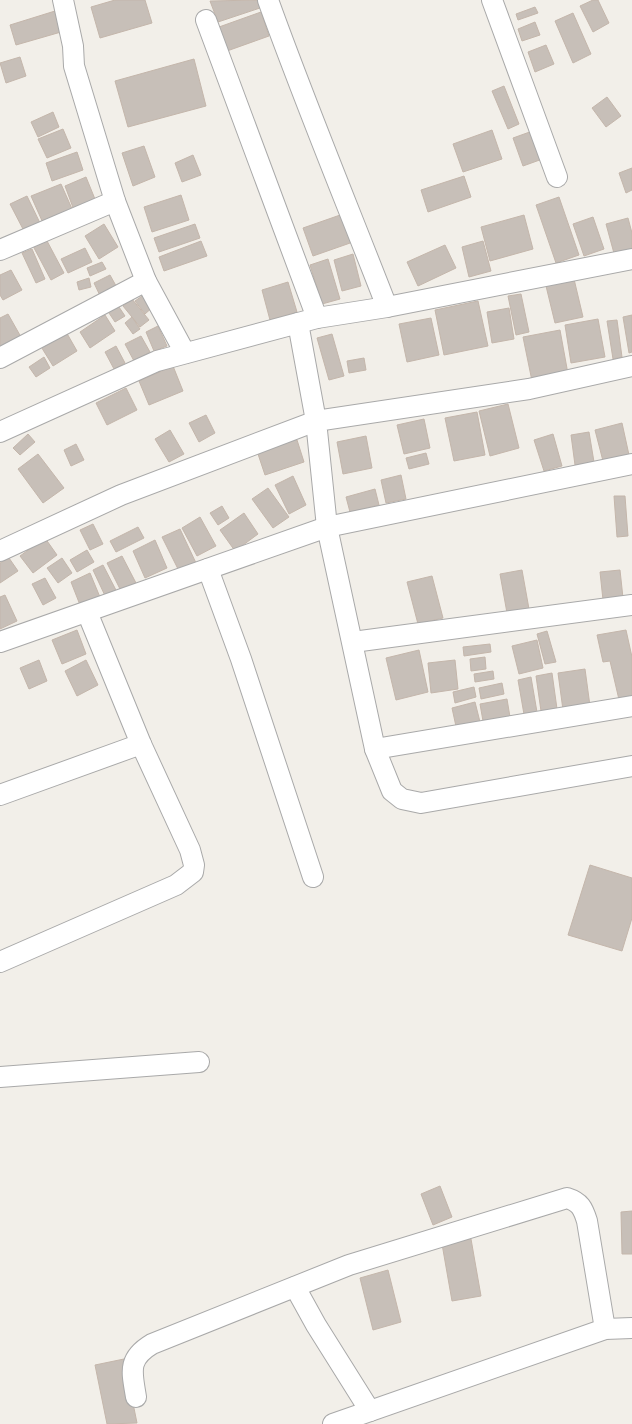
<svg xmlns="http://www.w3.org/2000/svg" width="632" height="1424" font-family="'DejaVu Sans',sans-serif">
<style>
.building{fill:#c7bfb8;stroke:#c4b6ab}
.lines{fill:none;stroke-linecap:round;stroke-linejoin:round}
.minor-casing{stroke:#a9a9a9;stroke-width:22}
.minor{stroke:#fff;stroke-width:20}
</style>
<rect width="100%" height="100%" fill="#f2efe9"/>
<g class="building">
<path d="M115 0H145L152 23 100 38 91 7Z"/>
<path d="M257 0 260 8 218 22 210 1Z"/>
<path d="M593 0H598L609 23 593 32 580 6Z"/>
<path d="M535 7 538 13 518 20 516 14Z"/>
<path d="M55 11 61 32 16 45 10 25Z"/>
<path d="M261 12 269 36 227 51 219 27Z"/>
<path d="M573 13 591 54 573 63 555 21Z"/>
<path d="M535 22 540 35 522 41 518 29Z"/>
<path d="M546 45 554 64 535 72 528 52Z"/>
<path d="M20 57 26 76 6 83 0 63Z"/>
<path d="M194 59 206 106 128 127 115 81Z"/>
<path d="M504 86 519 124 508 129 492 91Z"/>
<path d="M607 97 621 116 606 127 592 108Z"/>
<path d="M53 112 59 127 38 137 31 122Z"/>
<path d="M63 129 71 148 47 158 38 139Z"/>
<path d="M538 129 548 157 523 166 513 138Z"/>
<path d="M492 130 502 159 463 172 453 144Z"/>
<path d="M144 146 155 177 133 186 122 153Z"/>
<path d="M77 152 83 170 52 181 46 163Z"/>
<path d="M193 155 201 175 182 182 175 163Z"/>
<path d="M632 168V190L626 193 619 173Z"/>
<path d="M464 176 471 197 428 212 421 190Z"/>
<path d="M86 177 97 204 75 213 65 186Z"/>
<path d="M61 184 73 211 43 223 31 196Z"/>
<path d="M181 195 189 220 152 232 144 207Z"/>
<path d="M27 196 40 223 24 231 10 204Z"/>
<path d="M559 197 579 255 556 263 536 205Z"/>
<path d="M343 214 353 242 313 256 303 228Z"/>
<path d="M524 215 533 249 490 261 481 227Z"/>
<path d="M593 217 604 249 584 256 573 224Z"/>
<path d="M628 218 632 233V252L615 257 606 224Z"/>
<path d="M104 224 118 247 99 259 85 236Z"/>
<path d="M195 224 200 238 159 252 154 238Z"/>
<path d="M46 239 64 273 51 280 33 246Z"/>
<path d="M201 241 207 256 164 271 159 257Z"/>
<path d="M483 241 491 271 469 277 462 247Z"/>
<path d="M445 245 456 268 418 286 407 262Z"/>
<path d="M85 248 92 262 68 273 61 259Z"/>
<path d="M32 249 45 279 36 283 22 253Z"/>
<path d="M353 254 361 286 342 291 334 260Z"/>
<path d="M328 259 340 299 322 304 310 265Z"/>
<path d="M102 262 106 269 90 276 87 268Z"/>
<path d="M11 270 22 290 3 300 0 295V275Z"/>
<path d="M110 275 120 293 103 302 94 283Z"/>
<path d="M89 278 91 287 79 290 77 282Z"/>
<path d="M574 279 583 317 555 323 546 286Z"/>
<path d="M288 282 297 312 270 320 262 290Z"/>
<path d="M145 294 154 306 145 314 135 301Z"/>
<path d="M521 294 529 332 516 335 508 296Z"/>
<path d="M132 299 149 320 140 327 123 306Z"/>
<path d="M115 301 125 316 115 322 105 307Z"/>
<path d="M478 301 488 346 444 355 435 310Z"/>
<path d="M509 308 514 339 492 343 487 312Z"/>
<path d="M8 314 21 337 0 348V318Z"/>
<path d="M105 315 115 331 90 348 80 332Z"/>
<path d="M632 315V352L629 353 623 317Z"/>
<path d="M132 317 140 329 133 334 125 323Z"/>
<path d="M431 318 439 355 407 362 399 324Z"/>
<path d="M598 319 605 357 571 363 565 325Z"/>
<path d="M617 320 622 357 613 359 607 321Z"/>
<path d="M158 326 167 346 154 351 146 332Z"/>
<path d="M65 330 77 351 53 366 40 345Z"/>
<path d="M560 330 568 374 532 381 523 337Z"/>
<path d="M332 334 344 376 329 380 317 338Z"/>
<path d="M141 336 150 352 134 361 125 344Z"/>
<path d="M116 346 125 363 114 369 105 352Z"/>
<path d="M44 357 50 368 36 377 29 367Z"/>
<path d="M364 358 366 370 349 373 347 361Z"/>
<path d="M173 366 183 391 149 405 139 381Z"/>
<path d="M126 388 137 410 107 425 96 403Z"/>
<path d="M508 404 519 448 490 456 479 411Z"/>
<path d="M477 412 485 455 454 461 445 418Z"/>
<path d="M206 415 215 433 199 442 189 423Z"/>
<path d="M424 419 430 448 404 454 397 425Z"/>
<path d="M622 423 629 455 603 461 595 430Z"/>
<path d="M170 430 184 454 169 462 155 439Z"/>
<path d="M589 432 594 462 575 465 571 435Z"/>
<path d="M28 434 35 442 20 455 13 448Z"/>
<path d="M553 434 562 466 544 471 534 440Z"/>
<path d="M366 436 372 468 343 474 337 442Z"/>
<path d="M292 439 297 440 304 462 265 475 257 451Z"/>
<path d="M76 444 84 460 71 466 64 450Z"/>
<path d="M426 453 429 464 409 469 406 458Z"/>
<path d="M38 454 64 488 43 503 18 469Z"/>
<path d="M401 475 406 499 386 503 381 480Z"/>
<path d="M293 476 306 505 289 514 275 485Z"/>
<path d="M268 488 289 517 273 528 252 499Z"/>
<path d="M375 489 379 505 350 512 346 497Z"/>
<path d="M614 496H625L628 536 617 537Z"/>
<path d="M222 506 229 518 218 525 210 513Z"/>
<path d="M244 513 258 534 235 551 220 530Z"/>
<path d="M200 517 216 546 197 556 182 528Z"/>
<path d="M93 524 103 544 90 550 80 530Z"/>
<path d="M138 527 144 538 116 552 110 541Z"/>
<path d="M180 529 196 563 179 571 162 537Z"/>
<path d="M45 538 57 555 33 573 20 556Z"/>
<path d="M155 540 167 568 145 578 133 551Z"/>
<path d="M87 550 94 562 77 572 70 560Z"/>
<path d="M122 556 136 583 121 591 107 563Z"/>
<path d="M9 558 18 571 0 583V563Z"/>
<path d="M62 558 72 573 58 583 47 568Z"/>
<path d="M103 565 118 594 107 600 93 570Z"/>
<path d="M522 570 529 609 507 613 500 574Z"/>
<path d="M620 570 623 598 603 600 600 572Z"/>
<path d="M90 573 102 602 82 610 71 582Z"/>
<path d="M432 576 443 618 418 624 407 582Z"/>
<path d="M45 578 56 598 43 605 32 584Z"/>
<path d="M5 595 17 621 0 629V597Z"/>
<path d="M77 630 86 654 62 664 52 640Z"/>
<path d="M626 630 632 657V701L620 704 610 661 603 662 597 635Z"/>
<path d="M547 631 556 662 545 664 537 634Z"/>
<path d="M537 640 543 668 519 674 512 646Z"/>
<path d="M490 644 491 652 464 656 463 647Z"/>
<path d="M419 650 428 692 396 700 386 658Z"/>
<path d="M485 657 486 669 471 671 470 659Z"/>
<path d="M39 660 47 681 29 689 20 668Z"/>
<path d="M86 660 98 685 77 696 65 671Z"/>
<path d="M455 660 458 689 431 693 428 663Z"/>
<path d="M585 669 590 706 563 710 558 673Z"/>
<path d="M493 671 494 679 475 682 474 674Z"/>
<path d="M552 673 558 716 542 718 536 676Z"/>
<path d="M531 677 538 718 525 720 518 680Z"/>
<path d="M502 683 504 694 481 699 479 688Z"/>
<path d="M474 687 476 697 455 703 453 692Z"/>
<path d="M507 699 510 717 483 721 480 704Z"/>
<path d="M475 702 481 726 457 731 452 708Z"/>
<path d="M590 865 632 878V918L622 951 568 935Z"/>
<path d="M440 1186 452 1217 433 1225 421 1194Z"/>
<path d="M632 1211V1254H622L621 1212Z"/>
<path d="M471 1239 481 1296 452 1301 442 1244Z"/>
<path d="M388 1270 401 1322 373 1330 360 1278Z"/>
<path d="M124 1359 137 1423 107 1424 95 1365Z"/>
</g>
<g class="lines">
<defs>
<g id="minor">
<path d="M63 0 73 46 74 66 115 201 146 281 185 353"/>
<path d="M268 0C305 103 347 204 387 307"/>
<path d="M492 0 557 177"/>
<path d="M206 20 317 318"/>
<path d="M0 250 115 201"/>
<path d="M0 358 146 281"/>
<path d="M632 366 529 389 316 421 327 527 375 749 392 791 402 799 421 803 632 766"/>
<path d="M0 432 157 361 317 318 387 307 632 259"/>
<path d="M0 551 121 495 316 421 298 323"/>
<path d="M208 569 241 659 313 877"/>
<path d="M0 642 327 527 632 464"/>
<path d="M353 642 632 605"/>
<path d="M375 749 632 706"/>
<path d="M0 795 141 744"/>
<path d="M0 962 176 885 193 872 194 865 190 850 141 744 87 612"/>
<path d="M0 1077 199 1062"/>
<path d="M295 1287 316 1325 370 1411"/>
<path d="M136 1397C132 1372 127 1359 152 1344L349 1265 567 1198C580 1202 583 1208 587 1221L605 1329"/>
<path d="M333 1424 605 1329 632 1328"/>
</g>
</defs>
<use href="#minor" class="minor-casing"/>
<use href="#minor" class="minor"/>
</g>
</svg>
